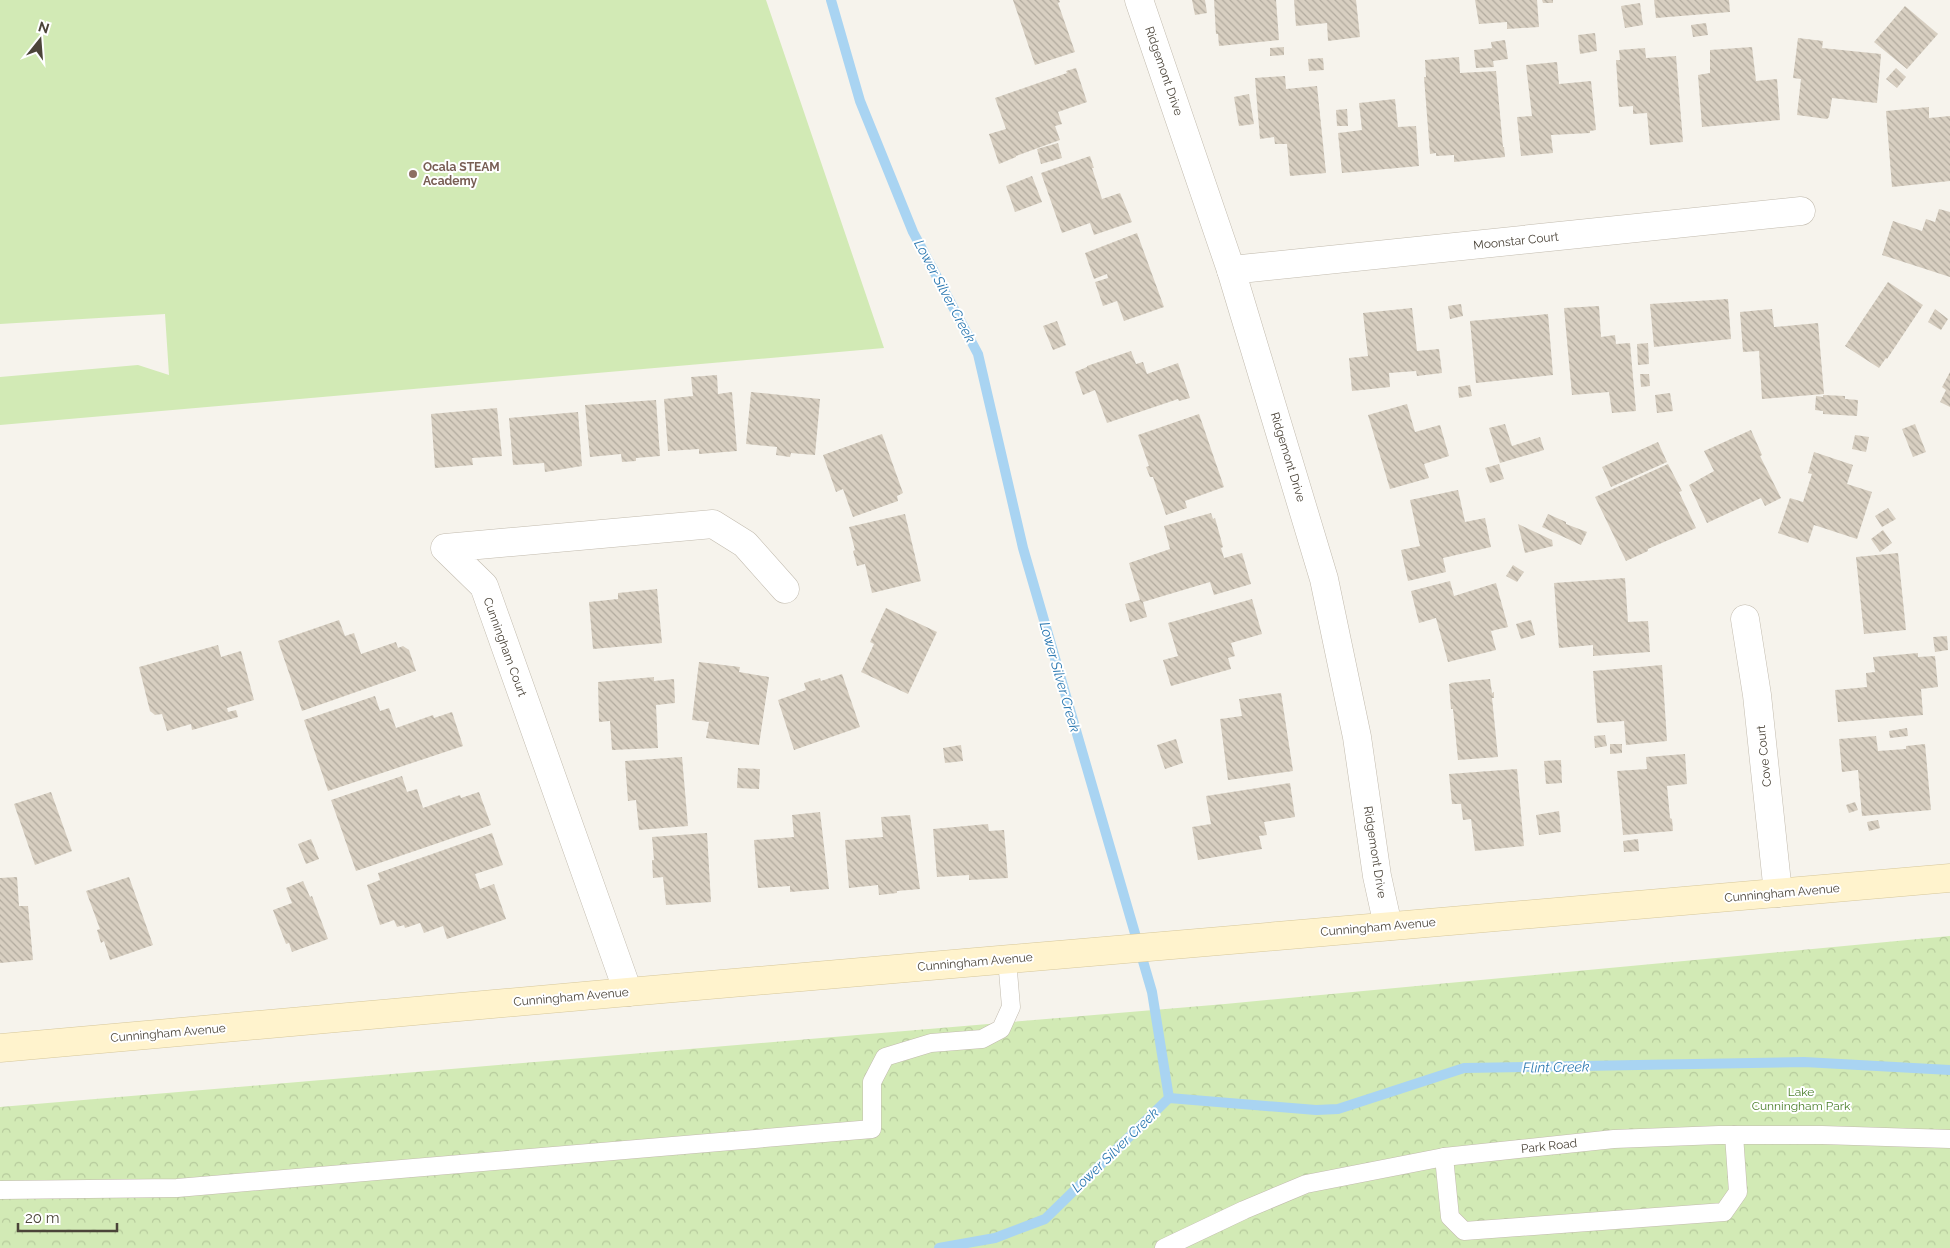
<svg xmlns="http://www.w3.org/2000/svg" width="1950" height="1248" font-family="Raleway,sans-serif">
<style>
.grass{fill:#d2eab5}
.park{fill:url(#park-crowns)}
.lines{fill:none;stroke-linecap:round;stroke-linejoin:round}
.stream{stroke:#a9d4f2;stroke-width:10}
.building{fill:url(#building-back-hatch)}
.lane-casing{stroke:#c2bbae;stroke-width:19}
.street-casing{stroke:#c2bbae;stroke-width:29}
.secondary-casing{stroke:#d6c79b;stroke-width:29}
.lane{stroke:#fff;stroke-width:18}
.street{stroke:#fff;stroke-width:28}
.secondary{stroke:#fff3cd;stroke-width:28}
.education-dot{fill:#8d6e63;stroke:#fff;stroke-width:2}
.labels{text-anchor:middle;stroke-width:4;stroke-linejoin:round;paint-order:stroke}
.street-label{font-size:12px;fill:#4b4439;stroke:#fff}
.education-label{font-size:12px;font-weight:bold;fill:#785e54;stroke:#fff;text-anchor:start}
.park-label{font-size:12px;fill:#4a7f2a;stroke:#fff}
.water-label{font-size:14px;font-style:italic;fill:#2e7ab2;stroke:#fff}
</style>
<defs>
<pattern id="park-crowns" width="20" height="18" patternUnits="userSpaceOnUse" patternTransform="scale(1.25)"><rect width="20" height="18" fill="#d2eab5"/><path d="M2 6a3 3 0 1 1 6 0M12 15a3 3 0 1 1 6 0" fill="none" stroke="#b6ca9c"/></pattern>
<pattern id="building-back-hatch" width="6" height="6" patternUnits="userSpaceOnUse" patternTransform="scale(1.25)"><rect width="6" height="6" fill="#d8cfc1"/><path d="M-1 5l2 2M0 0l6 6M5-1l2 2" fill="none" stroke="#b1aa9e"/></pattern>
</defs>
<rect width="100%" height="100%" fill="#f6f3ec"/>
<path class="grass" d="M0 0H766L884 348 0 425V377L138 365 169 375 165 314 0 324Z"/>
<path class="park" d="M1950 936V1248H0V1107L1225 1004Z"/>
<g class="lines">
<g class="stream">
<path d="M831 0 860 101 913 232 978 354 1023 548 1152 992 1169 1098 1045 1219 995 1238 939 1248"/>
<path d="M1169 1098 1316 1110 1338 1109 1464 1068 1804 1062 1950 1070"/>
</g>
</g>
<g class="building">
<path d="M1013 0H1059L1060 2 1058 3 1075 52 1035 65Z"/>
<path d="M1192 0H1205L1207 13 1195 15Z"/>
<path d="M1214 0H1276L1279 40 1219 46 1218 34H1216Z"/>
<path d="M1294 0H1356L1360 37 1328 41 1327 23 1296 26Z"/>
<path d="M1475 0H1537L1539 27 1507 29V22L1479 24Z"/>
<path d="M1542 0H1553V3H1543Z"/>
<path d="M1654 0H1729L1730 12 1656 18Z"/>
<path d="M1640 3 1643 25 1625 28 1621 6Z"/>
<path d="M1905 6 1938 34 1907 69 1874 42Z"/>
<path d="M1706 23 1708 35 1693 37 1691 25Z"/>
<path d="M1595 33 1597 51 1580 54 1578 35Z"/>
<path d="M1798 38 1823 41 1822 48 1881 54 1877 103 1832 98 1829 117 1827 119 1797 115 1801 79 1793 78Z"/>
<path d="M1505 40 1508 59 1493 61 1494 67 1476 68 1474 50 1492 48 1491 42Z"/>
<path d="M1284 47V55L1270 56V48Z"/>
<path d="M1752 47 1756 81 1777 79 1780 120 1702 127 1698 75 1710 73V50Z"/>
<path d="M1645 48 1646 58 1676 56 1683 142 1650 145 1647 113 1633 114V106L1619 107 1616 60H1620L1619 50Z"/>
<path d="M1459 57 1460 73 1496 71 1503 147H1504L1505 157 1454 162V155L1436 156V153L1430 154 1424 77H1426L1425 60Z"/>
<path d="M1323 58 1324 70 1309 71 1308 59Z"/>
<path d="M1557 62 1559 84 1591 81 1596 130 1590 131V133L1551 135 1553 153 1521 156 1517 117 1532 116 1526 65Z"/>
<path d="M1076 68 1087 102 1058 112 1062 124 1055 126 1060 140 1016 156V157L999 164 989 134 1006 129 995 98 1067 73 1066 71Z"/>
<path d="M1896 68 1906 77 1897 88 1886 79Z"/>
<path d="M1285 76 1286 89 1317 86 1326 173 1290 176 1287 144H1275L1274 137 1260 139 1255 78Z"/>
<path d="M1249 94 1254 124 1239 126 1234 97Z"/>
<path d="M1395 99 1398 127 1416 126 1419 166 1342 173 1338 133 1362 130 1359 103Z"/>
<path d="M1929 107V118L1950 116V181L1892 187 1886 111Z"/>
<path d="M1347 109 1348 126H1337L1336 110Z"/>
<path d="M1058 143 1062 158 1041 164 1037 149Z"/>
<path d="M1090 156 1094 168H1092L1102 199 1120 193 1132 222 1094 235 1090 223 1062 233 1041 173Z"/>
<path d="M1032 176 1042 202 1015 212 1006 186Z"/>
<path d="M1939 209 1950 212V277L1882 255 1893 221 1922 231 1926 219 1935 222Z"/>
<path d="M1137 233 1164 307 1124 321 1117 301 1103 306 1095 282 1108 278 1107 274 1094 279 1085 253Z"/>
<path d="M1888 282 1923 305 1887 359 1886 358 1879 368 1845 346Z"/>
<path d="M1728 299 1731 339 1654 347 1650 304Z"/>
<path d="M1461 304 1463 316 1450 319 1448 306Z"/>
<path d="M1599 306 1601 337 1615 335 1616 344 1630 343 1636 411 1612 413 1609 392 1572 395 1564 308Z"/>
<path d="M1412 308 1417 351 1439 349 1442 373 1417 376 1416 371 1389 373 1390 387 1352 391 1349 358 1368 356 1363 313Z"/>
<path d="M1772 309 1774 327 1818 323 1824 394 1762 399 1759 351 1743 352 1740 312Z"/>
<path d="M1935 309 1948 319 1941 330 1928 322Z"/>
<path d="M1548 314 1553 375 1476 383 1470 321Z"/>
<path d="M1057 321 1066 345 1053 350 1043 326Z"/>
<path d="M1648 343 1649 364 1638 365 1637 344Z"/>
<path d="M1131 351 1136 364 1143 362 1147 374 1178 363 1190 398 1179 401 1178 399 1107 423 1095 390 1083 395 1075 372 1087 367V366Z"/>
<path d="M1950 372V407L1940 402 1946 390 1942 387Z"/>
<path d="M1640 374H1649L1650 386 1641 387Z"/>
<path d="M717 375 718 394 732 392 737 451 699 454V449L668 451 664 399 693 396 691 377Z"/>
<path d="M1470 385 1472 396 1459 398 1458 387Z"/>
<path d="M751 392 820 399 815 455 791 453 790 457 776 455 777 447 746 444Z"/>
<path d="M1670 393 1673 411 1657 413 1655 395Z"/>
<path d="M1823 395 1845 396V399L1858 400 1857 416 1823 414V411L1815 410 1816 396 1823 397Z"/>
<path d="M656 400 660 456 636 458V461L622 462 621 454 590 457 585 405Z"/>
<path d="M1407 404 1415 432 1440 425 1449 456 1424 464 1429 478 1390 489 1368 415Z"/>
<path d="M497 408 502 456 472 458 473 465 435 468 431 414Z"/>
<path d="M578 412 582 466 545 472 544 463 513 465 509 418Z"/>
<path d="M1199 414 1224 487 1185 501 1187 508 1166 515 1153 477H1150L1146 467 1149 466 1138 435Z"/>
<path d="M1505 424 1512 446 1540 437 1544 450 1500 463 1489 428Z"/>
<path d="M1915 424 1926 452 1913 457 1902 429Z"/>
<path d="M1751 430 1762 455 1760 456 1781 498 1765 506 1761 498 1707 523 1689 485 1714 471 1704 451Z"/>
<path d="M882 434 903 493 897 496 898 501 853 517 843 489 836 492 823 455Z"/>
<path d="M1855 435 1869 437 1866 452 1852 449Z"/>
<path d="M1658 442 1667 462 1611 487 1602 467Z"/>
<path d="M1814 452 1853 465 1847 484 1872 492 1857 539 1814 525 1808 543 1778 533 1790 498 1803 502 1812 474 1808 473Z"/>
<path d="M1499 464 1504 479 1490 483 1485 468Z"/>
<path d="M1668 464 1682 491 1679 492 1696 528 1648 549V551L1626 561 1595 497Z"/>
<path d="M1458 490 1465 522 1485 518 1491 547 1443 558 1446 572 1408 581 1401 550 1420 546 1410 500Z"/>
<path d="M1888 508 1896 519 1882 527 1875 516Z"/>
<path d="M1211 513 1213 519 1215 518 1223 547 1221 548 1224 558 1242 553 1251 584 1214 595 1210 582 1143 602 1147 617 1130 622 1125 604 1140 600 1129 563 1170 549 1164 526Z"/>
<path d="M905 514 921 581 872 593 865 564 857 566 853 551 855 550 849 527Z"/>
<path d="M1548 514 1566 522V524L1587 532 1581 545 1542 527Z"/>
<path d="M1518 524 1552 540 1553 546 1525 553Z"/>
<path d="M1883 530 1892 543 1880 552 1871 539Z"/>
<path d="M1898 553 1906 630 1864 634 1856 557Z"/>
<path d="M1513 565 1524 572 1517 582 1506 576Z"/>
<path d="M1625 578 1628 622 1648 621 1650 652 1593 656V645L1559 648 1554 583Z"/>
<path d="M1450 581 1454 596 1496 583 1508 627 1491 631 1496 650 1448 662 1436 618 1419 623 1411 591Z"/>
<path d="M657 589 662 643 593 649 589 602 618 599V593Z"/>
<path d="M1252 599 1262 634 1231 643 1235 656 1228 658 1231 669 1171 686 1163 660 1178 656 1168 623Z"/>
<path d="M886 608 937 632 908 694 861 672 874 644 870 642Z"/>
<path d="M339 620 345 636 354 633 361 654 396 642 398 648 403 646 409 650 416 671 302 711 278 641Z"/>
<path d="M1531 620 1535 635 1521 639 1516 624Z"/>
<path d="M1947 636 1948 650 1935 652 1933 637Z"/>
<path d="M218 645 221 657 241 651 254 700 227 708 228 712 236 710 238 717 192 730 191 724 167 731 162 714 155 715 150 711 139 667Z"/>
<path d="M1918 653V657L1935 656 1938 687 1921 689 1923 715 1838 722 1835 690 1867 687 1866 673 1875 672 1873 657Z"/>
<path d="M699 662 740 667 739 672 769 677 759 745 706 738 709 722 692 720Z"/>
<path d="M1662 665 1667 741 1626 745 1624 721 1597 723 1593 671Z"/>
<path d="M842 674 860 727 794 750 778 700 806 690 804 683 820 678 821 681Z"/>
<path d="M654 677V681L674 679 675 703 656 705 658 748 612 750 610 721 599 722 598 682Z"/>
<path d="M1490 679 1492 693 1494 692V698H1492L1498 757 1458 760 1453 709H1451L1449 684H1451L1450 683Z"/>
<path d="M1281 693 1293 771 1228 780 1220 719 1242 716 1239 699Z"/>
<path d="M375 696 380 711 389 708 396 728 433 715 434 718 452 712 463 746 328 791 304 720Z"/>
<path d="M1907 728 1908 736 1890 738 1889 731Z"/>
<path d="M1605 735 1607 746 1595 748 1594 736Z"/>
<path d="M1876 736 1878 751 1906 749V746L1925 744 1931 810 1862 816 1858 770 1842 772 1839 739Z"/>
<path d="M1176 739 1183 763 1165 769 1157 745Z"/>
<path d="M1610 744H1622V753L1610 754Z"/>
<path d="M961 745 963 761 945 763 943 748Z"/>
<path d="M1685 754 1687 784 1667 786 1670 818 1672 819 1673 831 1623 835 1617 771 1647 769 1646 757Z"/>
<path d="M682 757 688 826 639 830 636 800 628 801 625 761Z"/>
<path d="M1561 760 1562 783 1546 784 1544 761Z"/>
<path d="M738 768 760 769 759 789 737 788Z"/>
<path d="M1517 769 1524 846 1475 851 1471 819 1463 820 1461 804H1452L1449 774Z"/>
<path d="M402 776 407 792 417 789 423 808 460 795 461 798 479 792 491 825 356 871 331 800Z"/>
<path d="M1290 783 1295 817 1264 822 1267 835 1259 836 1262 849 1198 860 1192 827 1211 824 1206 796Z"/>
<path d="M51 792 72 851 35 865 14 804Z"/>
<path d="M1855 802 1858 810 1849 813 1846 805Z"/>
<path d="M1559 811 1561 832 1539 835 1536 815Z"/>
<path d="M820 812 829 889 790 892V886L758 888 754 840 794 837 792 815Z"/>
<path d="M910 815 920 889 897 891V893L879 895 878 885 849 888 845 840 883 837 881 817Z"/>
<path d="M1878 820 1880 828 1869 831 1867 822Z"/>
<path d="M988 824 989 831 1004 830 1008 878 969 880V875L937 877 933 829Z"/>
<path d="M492 833 503 865 475 874 480 889 494 884 506 919 447 939 443 926 424 933 420 923 405 928 404 925 397 927 394 920 380 925 367 885 380 880 378 873Z"/>
<path d="M707 833 711 902 666 905 663 877 653 878 652 860H654L652 837Z"/>
<path d="M311 839 319 859 306 864 298 844Z"/>
<path d="M1638 839 1639 851 1624 852 1623 841Z"/>
<path d="M17 877 19 906H28L33 960 0 963V878Z"/>
<path d="M129 877 153 945 110 960 104 941 101 943 97 930 100 929 86 891Z"/>
<path d="M303 881 310 897 312 896 328 939 292 952 289 943 286 944 273 910 292 903 286 888Z"/>
</g>
<g class="lines">
<defs>
<g id="lane">
<path d="M1444 1157 1450 1217 1464 1231 1724 1212 1738 1192 1734 1135"/>
<path d="M0 1190 177 1188 872 1129V1082L885 1057 931 1043 982 1039 1001 1029 1011 1007 1007 959"/>
<path d="M1164 1248 1244 1210 1306 1184 1444 1157 1614 1139 1719 1135H1822L1950 1139"/>
</g>
<g id="street">
<path d="M1139 0 1231 270 1324 579 1357 737 1377 876 1388 926"/>
<path d="M1231 270 1801 211"/>
<path d="M1745 619 1757 695 1778 893"/>
<path d="M628 992 484 586 445 548 713 524 745 544 785 589"/>
</g>
<path id="secondary" d="M0 1048 628 992 1950 878"/>
</defs>
<use href="#lane" class="lane-casing"/>
<use href="#street" class="street-casing"/>
<use href="#secondary" class="secondary-casing"/>
<use href="#lane" class="lane"/>
<use href="#street" class="street"/>
<use href="#secondary" class="secondary"/>
</g>
<circle class="education-dot" cx="413" cy="174" r="5"/>
<g class="labels">
<g class="street-label">
<text transform="translate(1164 71) rotate(71)" y="4">Ridgemont Drive</text>
<text transform="translate(1516 241) rotate(-6)" y="4">Moonstar Court</text>
<text transform="translate(1288 457) rotate(73)" y="4">Ridgemont Drive</text>
<text transform="translate(505 647) rotate(70)" y="4">Cunningham Court</text>
<text transform="translate(1764 756) rotate(-96)" y="4">Cove Court</text>
<text transform="translate(1375 852) rotate(81)" y="4">Ridgemont Drive</text>
<text transform="translate(1782 893) rotate(-5)" y="4">Cunningham Avenue</text>
<text transform="translate(1378 927) rotate(-5)" y="4">Cunningham Avenue</text>
<text transform="translate(975 962) rotate(-5)" y="4">Cunningham Avenue</text>
<text transform="translate(571 997) rotate(-5)" y="4">Cunningham Avenue</text>
<text transform="translate(168 1033) rotate(-5)" y="4">Cunningham Avenue</text>
<text transform="translate(1549 1146) rotate(-6)" y="4">Park Road</text>
</g>
<g class="education-label">
<text x="423" y="171">Ocala STEAM<tspan x="423" dy="14">Academy</tspan></text>
</g>
<g class="park-label">
<text x="1801" y="1096">Lake<tspan x="1801" dy="14">Cunningham Park</tspan></text>
</g>
<g class="water-label">
<text transform="translate(945 291) rotate(62)" y="5">Lower Silver Creek</text>
<text transform="translate(1060 677) rotate(74)" y="5">Lower Silver Creek</text>
<text transform="translate(1556 1067) rotate(-1)" y="5">Flint Creek</text>
<text transform="translate(1115 1150) rotate(-44)" y="5">Lower Silver Creek</text>
</g>
</g>
<g transform="translate(40 40) rotate(17)" stroke="#ffffff" stroke-width="4" paint-order="stroke">
<path d="M0-4L9 19L0 12L-9 19Z" fill="#4b4439"/>
<text y="-8" font-size="14" font-weight="bold" text-anchor="middle" fill="#4b4439">N</text>
</g>
<path d="M18 1223v8h99v-8" fill="none" stroke="#4b4439" stroke-width="2.5"/>
<text x="25" y="1223" font-size="15" fill="#4b4439" stroke="#ffffff" stroke-width="4" paint-order="stroke">20 m</text>
</svg>
